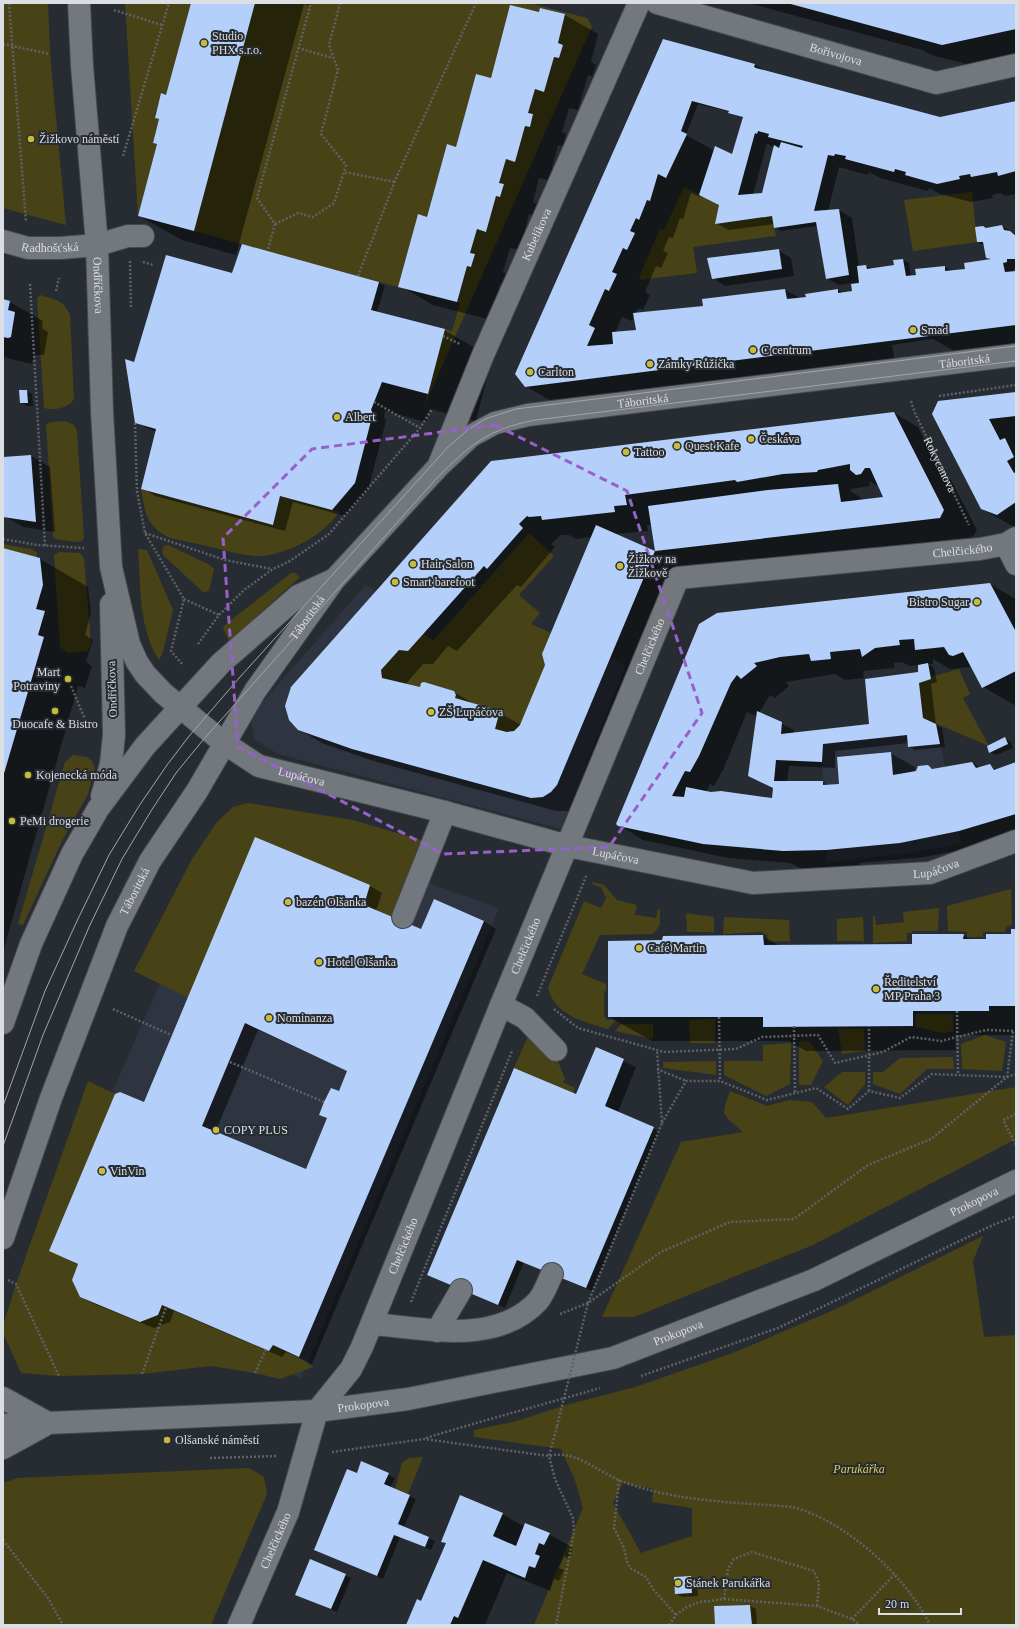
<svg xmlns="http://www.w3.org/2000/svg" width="1019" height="1628" font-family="'Times New Roman',serif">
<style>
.built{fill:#2e3540}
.green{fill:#484316;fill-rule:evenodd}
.shadow{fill:#0007;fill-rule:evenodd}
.building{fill:#b4d0fa;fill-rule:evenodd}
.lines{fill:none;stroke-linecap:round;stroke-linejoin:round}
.minor-casing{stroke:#45494e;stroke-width:24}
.path{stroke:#5e6268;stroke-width:2.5;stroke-dasharray:2 2;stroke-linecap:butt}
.minor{stroke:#73787f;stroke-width:22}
.tram{stroke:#a2a6ab;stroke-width:1}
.path-bridge{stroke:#5e6268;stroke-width:2.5;stroke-dasharray:2 2;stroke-linecap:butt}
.marked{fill:none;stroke:#9861ca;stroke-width:3;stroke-dasharray:8 5;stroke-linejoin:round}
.poi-dot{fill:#c8bb3b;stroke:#272c32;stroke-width:1.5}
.labels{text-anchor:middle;stroke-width:4;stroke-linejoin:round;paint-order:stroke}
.poi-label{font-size:12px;fill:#dbdee2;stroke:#272c32;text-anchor:start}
.street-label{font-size:12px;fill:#dbdee2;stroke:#272c32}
.park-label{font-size:12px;font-style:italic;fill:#dace56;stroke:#272c32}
</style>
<rect width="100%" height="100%" fill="#272c32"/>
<g class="built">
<path d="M366 585 375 591 433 641 462 608 530 624 610 658 625 666 561 829 278 754 254 739 252 729V717L258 707Z"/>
<path d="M923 718 936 724 959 831 960 844 910 853 827 862 822 762 823 730Z"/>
<path d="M234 814 499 908 301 1378 26 1289Z"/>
</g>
<g class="green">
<path d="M3 3H48L50 54 66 225 3 208Z"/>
<path d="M125 3H191L166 95 161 93 155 115V118L159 119 153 143 157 144 138 216Z"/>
<path d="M255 3H529L587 18 592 26 424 407 445 329 452 331 460 303 457 302 467 266 472 267 475 255 470 253 477 229 486 231 496 196 500 197 504 185 499 183 506 159 515 162 525 126 530 127 533 114 528 113 535 89 544 92 554 57 559 58 563 45 558 43 565 14 541 8 539 12 510 5 491 78 476 74 456 147 447 144 427 217 418 214 398 287 194 231Z"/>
<path d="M684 187 719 204 722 203 715 223 772 216 776 236 693 247 697 273 639 280 642 270 660 229 664 230Z"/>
<path d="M972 192 977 242 913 251 904 200Z"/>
<path d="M40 295C55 300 63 299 70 315L74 399C69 408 53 411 44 408L37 298Z"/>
<path d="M65 421 74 425 77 431 84 538 82 541 77 542 55 539 53 536 46 424 52 422Z"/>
<path d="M141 489 273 524 280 496 339 512C324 535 290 553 263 556 251 557 238 553 227 551 208 546 189 542 170 538 146 527 145 512 141 489Z"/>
<path d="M529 533 554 556 519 595 540 613 531 624 551 633 542 654 545 665 520 725C513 735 505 732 495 729L499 714 498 710 455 698 456 695 454 691 424 682 421 683 420 687 382 678 381 670 399 650 408 651 423 633 433 641Z"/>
<path d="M3 544 31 549 37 552V558L3 548Z"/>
<path d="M168 545 210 565 214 569 209 591 203 592 164 556 162 552 164 546Z"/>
<path d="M138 549 147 550 173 610 163 652 159 660C138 628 141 585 138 549Z"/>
<path d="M59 552 80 553 84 558 91 645 87 651 68 653 60 647 54 555Z"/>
<path d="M291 573H295L300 577 229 641 223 628 225 625Z"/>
<path d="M959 669 970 694 963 698 989 746 923 718 919 683 931 679V677Z"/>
<path d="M73 755 87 757 92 761 95 769 88 794 62 841 23 925 18 924 65 762Z"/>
<path d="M248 803 353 820 421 840 390 917 364 905 370 885 188 998 134 971 192 859 217 822 233 807Z"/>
<path d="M593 882 604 885 617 900 637 905 635 915 656 918 658 909H660V925L653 934 600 935 582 974 606 984V991H604V1017H606V1020H616L608 1029C585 1022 555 1016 548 988L584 901 601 908 606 898 601 887 592 884Z"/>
<path d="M1011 889 1012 925 1006 927 1005 932H983V937H967V932L948 931 947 906Z"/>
<path d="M939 908 938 931H912V933H907V941L873 943V916H875L876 925 904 922 903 912Z"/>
<path d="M686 913 714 917V934L713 932H687Z"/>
<path d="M724 917 789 920 790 943 788 941 768 942 767 934 762 933V932L723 934Z"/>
<path d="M863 917 864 943 862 941H837V919Z"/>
<path d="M916 1014H953V1031L943 1033 916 1027Z"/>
<path d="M715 1019V1043H690L689 1020Z"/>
<path d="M621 1024H653V1039L615 1031Z"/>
<path d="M838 1029H864L865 1051 842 1054Z"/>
<path d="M529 1034 554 1051 565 1079 563 1082 575 1088 573 1093 514 1068Z"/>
<path d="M985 1035 1006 1042 1002 1071 962 1069 961 1044Z"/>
<path d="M809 1041 823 1061 811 1085H799V1042Z"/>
<path d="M791 1043 790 1084 766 1096 724 1075V1061H763V1045Z"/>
<path d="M953 1057 954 1069H927L900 1094 873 1084V1072H883L900 1058Z"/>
<path d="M716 1061V1075L663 1068V1062Z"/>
<path d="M842 1072H865V1084L848 1105 824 1087Z"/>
<path d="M88 1081 115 1094 78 1264 72 1280 80 1297 140 1321 162 1305 269 1351 273 1345 299 1357 313 1367 280 1379 255 1373 211 1366 142 1374 59 1376 21 1373 3 1333V1326L16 1284Z"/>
<path d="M1016 1087V1139L813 1245 634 1317H602L681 1142 743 1132 728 1119 724 1113 725 1105 730 1091 767 1106 790 1100 812 1102 826 1118Z"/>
<path d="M983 1236 973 1261 984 1337 1016 1335V1625H752L750 1605 714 1606 715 1625H534L583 1508 575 1480 561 1449 474 1437V1430L513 1422 570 1404 635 1387 733 1353 836 1309ZM623 1483 653 1489 652 1502 692 1508V1536L641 1553 613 1503Z"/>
<path d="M423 1457 408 1494 395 1489 402 1463 409 1458Z"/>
<path d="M249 1468 264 1477 267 1494 211 1625H3V1483L17 1478Z"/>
</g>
<g class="shadow">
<path d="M192 3H312L311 6 304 4 236 255 182 240 139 216 158 145 154 143 160 120 156 118 167 96Z"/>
<path d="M748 3H1016V55L986 69 931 55 922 50Z"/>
<path d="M541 9 565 15 598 34 591 62 596 65 592 76 588 75 578 110 569 108 562 132 566 134 563 146 558 145 549 180 539 178 533 202 537 204 534 216 529 214 520 250 510 248 503 272 508 275 505 286 500 284 491 320 433 305 400 286 457 148 492 79 540 14Z"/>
<path d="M664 40 755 65 761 68 760 70 940 118 1016 101V194L1005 196 1001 193 992 195 993 198 971 202 940 194 929 188 928 191 880 178 869 172 868 175 839 167 828 211 839 210 852 218 859 267 866 266 872 269 895 265 903 260 909 263 911 277 945 267 953 271 966 269 991 260 987 258 985 246 978 242 986 229 1002 226 1015 234 1016 269 1012 270 1016 272V349L963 356 933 339 892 345 895 364 677 391 668 386 550 400 525 386ZM698 104 730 112 744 118 733 155 715 151 686 135ZM767 143 774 148 763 194 753 195ZM691 193 700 197 701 195 720 205 716 223 728 230 775 224V227L781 231 817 226 826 278 839 285 852 283 853 292 844 293 838 290 800 298 785 290 704 307 636 314 638 308 643 310 650 295 645 292 656 266 661 268 668 253 663 251 669 237 673 238 680 218 683 219ZM860 282 861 284 852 285V283ZM634 316 637 330 615 333 622 317 632 321Z"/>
<path d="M778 250 791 258 794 276 725 286 713 278Z"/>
<path d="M233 274 379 283 385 286 377 312 444 330 492 358 476 421 430 409 426 422 385 411 384 417 386 421 368 490 345 516 293 502 285 531 155 496 143 488 156 432 136 423 135 363Z"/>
<path d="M3 300 10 302 43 321 42 328 48 332 44 355H35L31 364 3 357Z"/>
<path d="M26 391 32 394 33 406H27L21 403Z"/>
<path d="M1016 393V528L982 509 933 414Z"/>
<path d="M894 413 918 427 942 474 951 480 977 530 973 537 689 570 575 806 568 811H556L377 762 324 744 299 730 381 595 376 590 436 526ZM869 481 880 487 884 498 865 500 850 491 851 489 870 486ZM647 525H652L657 552 615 534 648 531ZM561 535H569L576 539 592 537 546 665 521 725 496 711 476 705 454 692 420 689 405 685 423 664H433L448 646 457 651 517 585 521 587 555 547 551 544Z"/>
<path d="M31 456 50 467 55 532 23 527 4 516 3 457Z"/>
<path d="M3 549 40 559 88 587 91 613 85 635 93 640 86 662 92 666 85 688 78 686 3 952Z"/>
<path d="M990 584 1016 599V706L983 687 971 667 950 669 933 659V664H928L934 668 937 682 931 684 936 725 942 728 945 747 915 750 909 747V743L835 751V768L789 766 787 782H823L829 786 840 784 890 753 915 767V775L928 766 935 770 972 763 981 768 989 765 997 770 1016 763V835L984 845 925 857 859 863V869L800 868 790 863 728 858 643 840 619 825 678 680ZM902 662 910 666 919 665 918 673 870 725 794 734V730L759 713 770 695 775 698 789 686 786 682 835 674 845 680 864 678 863 671 894 668V663ZM747 712 758 717 749 776 774 789 772 799 706 792 710 784 714 786 723 770Z"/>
<path d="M1005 739 1011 742 1013 748 996 755 990 752Z"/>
<path d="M370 886 382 893 376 911 421 931 484 921 496 929 312 1364 286 1352 282 1357 174 1311 170 1322 154 1328 94 1304 81 1297 78 1265 50 1250 144 1103ZM258 1030 348 1071 339 1092 320 1115 328 1119 307 1171 215 1133Z"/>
<path d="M1016 930V1035H955L956 1050 806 1051 789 1041H652L609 1017 663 941 664 937 763 936 780 946 913 945 963 935 972 940H987L1012 935Z"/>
<path d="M597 1049 636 1067 618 1112 659 1131 592 1291 524 1262 505 1308 428 1275 577 1095Z"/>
<path d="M361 1463 395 1478 390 1488 416 1499 404 1527 435 1541 431 1550 400 1537 383 1579 315 1550 357 1474Z"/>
<path d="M502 1514 525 1527 549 1534 573 1548 569 1559 564 1556 559 1568 564 1570 559 1581 554 1579 550 1591 507 1573 485 1625H407L422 1602 447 1544 442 1541Z"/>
<path d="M345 1575 351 1578 337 1612 296 1595Z"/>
<path d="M691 1577 697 1581 698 1596 682 1597 676 1593Z"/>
<path d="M750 1606 756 1609 757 1625H716L715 1607Z"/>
</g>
<g class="building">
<path d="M191 3H255L194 231 138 216 157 144 153 143 159 119 155 118 161 93 166 95Z"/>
<path d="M787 3H1016V29L942 45Z"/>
<path d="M510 5 539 12 540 8 565 14 558 43 563 45 559 58 554 57 544 92 535 89 528 113 533 114 530 127 525 126 515 162 506 159 499 183 504 184 500 197 496 196 486 232 477 229 470 253 475 254 471 267 467 266 457 302 398 287 418 214 427 217 447 144 456 147 476 74 491 78Z"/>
<path d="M663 39 755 64 754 67 756 68 940 117 1016 101V171L998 176 997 172 971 177 970 174 959 176 960 179 937 184 905 175 906 172 895 169 894 172 845 159 846 156 835 154 834 156 828 155 814 211 839 209 849 275 826 279 816 222 774 228 772 216 715 224 719 205 699 195 715 146 732 154 743 117 728 113 729 111 692 101 681 131 687 134 666 178 658 174 650 201 647 200 639 220 636 218 630 231 635 233 627 250 623 248 612 272 617 274 609 291 605 289 589 325 595 328 587 346 613 344 612 332 636 330 633 313 703 306 702 299 785 289 787 299 806 297 805 294 838 289V293L852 291 851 284 859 283 857 266 866 265 867 269 894 265 893 260 903 259 906 276 916 275 915 269 945 266V271L965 269 964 263 991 259 986 258 983 242H977L975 227 983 226 986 228 1002 225 1004 230 1010 231 1016 236V257L1015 259H1007V262L1003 263 1005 272 1016 271V325L525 387 515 374ZM758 131 769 134 768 137 803 146 802 148 781 142 779 148 774 145 762 193 738 195 755 133 757 134Z"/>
<path d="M242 244 379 282 371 310 445 329 428 394 382 382 371 410 373 413 355 483 332 510 280 496 273 525 141 489 156 429 135 423 125 359 134 362 166 255 232 273Z"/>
<path d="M779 249 782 269 712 279 707 258Z"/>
<path d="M3 299 10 301 8 310 15 312 11 337 8 338 3 337Z"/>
<path d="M19 390H27L28 403H20Z"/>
<path d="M1016 392V416L989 419 1000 440 1005 438 1014 457 1007 461 1014 473 1016 472V502L997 515 981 509 932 414 938 401Z"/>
<path d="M894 412 944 510 940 518 655 551 648 506 768 490 838 484 841 502 883 497 870 468H865L861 474 856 475 850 470V464L818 470 817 472 783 474 737 482 735 480 625 495 627 505 614 506 615 512 542 520 541 516 529 517 527 516 519 524 523 528 487 569 484 566 408 651 399 650 381 670 382 678 420 687 421 683 424 682 454 691 456 695 455 698 497 710 499 714 495 729 507 732 514 731 520 725 545 665 542 654 596 525 655 551 557 785 551 792 543 797 531 798 352 749 298 730 289 720 285 706 291 687 491 461Z"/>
<path d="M31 455 36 522 3 517V457Z"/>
<path d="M3 548 40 558 43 585 36 609 45 611 38 635 44 637 3 777Z"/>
<path d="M990 583 1016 632V671L982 688 963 652 953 656 949 655 944 647 915 650 914 639 899 640 900 645 875 648 862 657 860 649 830 652 831 659 811 661 809 654 780 657 754 663 757 666 741 679 737 675 731 683 699 756 690 772 685 771 672 796 684 797 686 787 711 792 721 791 772 798 773 788 748 776 757 711 782 722 781 734 869 724 865 679 918 672V665L928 663 931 679 919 683 923 718 936 724 940 744 908 747 907 735 823 744 822 762 776 760 774 781H823V785L839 784 837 757 891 752 893 775 916 771 918 766 928 765 932 769 972 762 976 768 990 764 994 770 1016 762V814L959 831 900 843 826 850 783 851 703 844 618 826 616 824 699 624 717 613Z"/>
<path d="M1005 737 1008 744 989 753 987 746Z"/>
<path d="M255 837 370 885 364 905 421 929 434 899 484 921 299 1357 273 1345 269 1351 162 1305 158 1315 140 1322 80 1297 72 1280 78 1264 49 1251 115 1094 120 1092 144 1102ZM245 1023 347 1071 339 1091 331 1088 324 1102 319 1115 327 1118 306 1169 202 1126Z"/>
<path d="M1011 929H1016V1006H989V1011H913V1026L763 1027V1017H608V941L662 940 663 936 763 935 764 945 912 944V934H964L963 939H986V934H1011Z"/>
<path d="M596 1047 624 1059 605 1106 654 1127 586 1288 517 1260 498 1305 427 1275 514 1068 576 1094Z"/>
<path d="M361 1461 389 1473 384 1484 410 1495 398 1524 429 1537 425 1547 394 1535 377 1576 314 1550 347 1469 357 1473Z"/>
<path d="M460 1495 503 1513 493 1536 516 1546 525 1523 550 1533 544 1545 539 1543 535 1554 540 1556 535 1568 529 1566 525 1578 483 1560 458 1618 454 1616 450 1625H406L417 1599 421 1601 446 1543 441 1542Z"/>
<path d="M310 1559 346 1574 331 1609 295 1595Z"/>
<path d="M691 1576 692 1593 675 1594 674 1577Z"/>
<path d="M750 1605 752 1625H715L714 1606Z"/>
</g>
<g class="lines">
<defs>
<g id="minor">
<path id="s2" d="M79 3 82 66 97 245 102 412 111 567 129 644 137 662 145 674 163 693 224 743 259 766 445 812 568 846 753 883 930 873 1016 841"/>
<path id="s3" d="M657 3 936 83 1016 65"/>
<path id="s4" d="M3 241 28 248H60L97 245 128 236H143"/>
<path id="s5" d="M440 462 483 355 639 3"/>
<path d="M1006 544 1016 564"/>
<path d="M102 796 111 764 114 735 111 604"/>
<path d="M403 917 445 812"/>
<path d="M501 1005 525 1018 556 1050"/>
<path d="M3 1023 31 944 72 854 98 809 145 746 221 663 298 596 333 580"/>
<path id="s6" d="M3 1238 51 1098 117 926 150 861 197 791 255 691 334 580 438 467 471 436 495 423 528 415 1016 355"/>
<path d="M372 1324C426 1328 496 1346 538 1301 544 1294 548 1282 552 1274"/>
<path d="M437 1331 461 1290"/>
<path d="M3 1398 48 1423"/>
<path id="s7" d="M3 1425 317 1411 408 1399 613 1358 814 1280 1016 1181"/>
<path d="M3 1448 45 1425"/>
<path id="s8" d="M239 1625 288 1512 317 1411 351 1369 362 1347 501 1005 678 578 980 549 1006 544 1016 538"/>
</g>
</defs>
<use href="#minor" class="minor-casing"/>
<g class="path">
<path d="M9 3 26 222"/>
<path d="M340 3 329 45 338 70 321 134 346 165 344 172"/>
<path d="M114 10 162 25"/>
<path d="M3 44 50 54"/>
<path d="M298 48 333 58"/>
<path d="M123 156 169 3"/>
<path d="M275 224 298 213 313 217 334 203 344 172 395 182"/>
<path d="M268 249 275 224 257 198 311 3"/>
<path d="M130 261 131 307"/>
<path d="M143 262 153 265"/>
<path d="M358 276 397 176 476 3"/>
<path d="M30 284 45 546"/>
<path d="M56 291 59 278"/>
<path d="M443 336 460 344"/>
<path d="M939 396 1016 385"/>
<path id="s1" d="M911 401 915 413 969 525"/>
<path d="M374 402 420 428"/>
<path d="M135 423 137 491 145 533 184 599 171 651 183 665"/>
<path d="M145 533 225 560 272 569"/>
<path d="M3 539 37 545 84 548"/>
<path d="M184 599 219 615"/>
<path d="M198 644 219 615 244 590 273 569 290 561 329 534 420 428 432 409"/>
<path d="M71 686 87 724"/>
<path d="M537 996 587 874"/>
<path d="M113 1009 171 1035"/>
<path d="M554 1009 578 1028 664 1052 736 1049 762 1037 818 1035 835 1063 883 1052 911 1037 941 1041 986 1030 1016 1031"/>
<path d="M230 1062 324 1102"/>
<path d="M657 1069 686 1081"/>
<path d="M1016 1114 1003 1120 1016 1145"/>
<path d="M662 1123 686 1081H720L767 1100 816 1088 848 1109 869 1091 900 1098 932 1074 1007 1077 1016 1074"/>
<path d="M8 1280 16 1284 59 1376"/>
<path d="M411 1302 512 1051"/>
<path d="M588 1303 662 1123 657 1050"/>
<path d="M560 1314 588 1303 661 1252 730 1222 794 1219 868 1165 931 1139 1007 1077 1013 1031"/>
<path d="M255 1373 266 1349"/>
<path d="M142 1374 166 1307"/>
<path d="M641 1376 778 1328 993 1225 1016 1216"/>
<path d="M426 1438C484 1420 542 1405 600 1388"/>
<path d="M332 1452 424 1439 549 1456C574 1449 597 1471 619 1480 672 1502 736 1502 792 1507 845 1520 907 1577 930 1625"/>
<path d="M210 1458 278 1456"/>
<path d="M619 1480 614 1528 624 1548 627 1562 630 1568 646 1577 653 1589 676 1615"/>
<path d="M3 1540 48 1598 63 1625"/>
<path d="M724 1599 728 1569 734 1559 752 1552 814 1571 819 1583 817 1606"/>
<path d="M852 1619 894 1575"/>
<path d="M556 1625 574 1532 573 1518 555 1479 549 1456 557 1426"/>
<path d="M669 1625 676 1615 685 1608 699 1602 724 1599 817 1606 852 1619 860 1625"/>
</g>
<use href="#minor" class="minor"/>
<g class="tram">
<path d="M3 1106 45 991 77 921 109 855 139 806 167 765 190 735 240 677 448 447 469 429 485 419 516 409 1016 346"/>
<path d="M3 1146 43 1035 89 927 122 859 151 811 176 773 203 740 436 479C470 445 487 429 536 420L1016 361"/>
</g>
<g class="path-bridge">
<path d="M957 1011 958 1075"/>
<path d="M719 1017 720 1081"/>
<path d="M794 1026 795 1093"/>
<path d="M869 1091V1026"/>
<path d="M557 1426 588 1303"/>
</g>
</g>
<path class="marked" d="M495 425 627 491 702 713 609 847 443 854 238 747 223 538 312 449Z"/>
<g class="poi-dot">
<circle cx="204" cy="43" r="4"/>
<circle cx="31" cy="139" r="4"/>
<circle cx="913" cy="330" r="4"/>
<circle cx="753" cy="350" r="4"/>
<circle cx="650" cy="364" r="4"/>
<circle cx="530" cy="372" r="4"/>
<circle cx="337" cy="417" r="4"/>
<circle cx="751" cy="439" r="4"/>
<circle cx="677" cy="446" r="4"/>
<circle cx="626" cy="452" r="4"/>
<circle cx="413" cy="564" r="4"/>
<circle cx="620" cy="566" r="4"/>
<circle cx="395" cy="582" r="4"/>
<circle cx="977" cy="602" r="4"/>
<circle cx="68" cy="679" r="4"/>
<circle cx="55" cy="711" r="4"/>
<circle cx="431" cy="712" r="4"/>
<circle cx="28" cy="775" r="4"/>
<circle cx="12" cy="821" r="4"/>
<circle cx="288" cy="902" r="4"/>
<circle cx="639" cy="948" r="4"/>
<circle cx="319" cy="962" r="4"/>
<circle cx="876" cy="989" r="4"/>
<circle cx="269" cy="1018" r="4"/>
<circle cx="216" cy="1130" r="4"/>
<circle cx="102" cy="1171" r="4"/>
<circle cx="167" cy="1440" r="4"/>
<circle cx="678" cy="1583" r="4"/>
</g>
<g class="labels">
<g class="poi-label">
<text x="212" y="40">Studio<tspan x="212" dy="14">PHX s.r.o.</tspan></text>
<text x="39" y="143">Žižkovo náměstí</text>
<text x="921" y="334">Smad</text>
<text x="761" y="354">C centrum</text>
<text x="658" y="368">Zámky Růžička</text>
<text x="538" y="376">Carlton</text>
<text x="345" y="421">Albert</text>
<text x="759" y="443">Českáva</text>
<text x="685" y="450">Quest Kafe</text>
<text x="634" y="456">Tattoo</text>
<text x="628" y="563">Žižkov na<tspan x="628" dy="14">Žižkově</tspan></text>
<text x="421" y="568">Hair Salon</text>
<text x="403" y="586">Smart barefoot</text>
<text x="969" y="606" text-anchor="end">Bistro Sugar</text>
<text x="60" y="676" text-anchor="end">Mart<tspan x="60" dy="14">Potraviny</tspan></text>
<text x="439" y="716">ZŠ Lupáčova</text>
<text x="55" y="728" text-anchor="middle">Duocafe &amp; Bistro</text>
<text x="36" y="779">Kojenecká móda</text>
<text x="20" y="825">PeMi drogerie</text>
<text x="296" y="906">bazén Olšanka</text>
<text x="647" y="952">Café Martin</text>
<text x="327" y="966">Hotel Olšanka</text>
<text x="884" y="986">Ředitelství<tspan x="884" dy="14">MP Praha 3</tspan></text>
<text x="277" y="1022">Nominanza</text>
<text x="224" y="1134">COPY PLUS</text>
<text x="110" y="1175">VinVin</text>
<text x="175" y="1444">Olšanské náměstí</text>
<text x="686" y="1587">Stánek Parukářka</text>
</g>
<g class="street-label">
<text dy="4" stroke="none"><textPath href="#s3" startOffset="186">Bořivojova</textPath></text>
<text dy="4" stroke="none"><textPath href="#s5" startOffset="247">Kubelíkova</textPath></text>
<text dy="4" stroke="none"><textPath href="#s4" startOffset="48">Radhošťská</textPath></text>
<text dy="4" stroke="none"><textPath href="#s2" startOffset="283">Ondříčkova</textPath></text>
<text dy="4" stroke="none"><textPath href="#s6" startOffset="1441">Táboritská</textPath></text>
<text dy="4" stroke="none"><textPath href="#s6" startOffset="1117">Táboritská</textPath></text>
<text dy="4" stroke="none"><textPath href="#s1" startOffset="70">Rokycanova</textPath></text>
<text dy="4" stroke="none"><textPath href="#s8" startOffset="1424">Chelčického</textPath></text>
<text dy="4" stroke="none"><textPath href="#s6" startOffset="695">Táboritská</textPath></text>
<text dy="4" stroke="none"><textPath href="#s8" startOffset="1064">Chelčického</textPath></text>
<text transform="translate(112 689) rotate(-92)" y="4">Ondříčkova</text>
<text dy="4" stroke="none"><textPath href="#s2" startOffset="869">Lupáčova</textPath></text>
<text dy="4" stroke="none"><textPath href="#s2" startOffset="1193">Lupáčova</textPath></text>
<text dy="4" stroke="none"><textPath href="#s2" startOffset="1517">Lupáčova</textPath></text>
<text dy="4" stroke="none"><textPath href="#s6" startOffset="371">Táboritská</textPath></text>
<text dy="4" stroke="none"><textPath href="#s8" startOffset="740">Chelčického</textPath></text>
<text dy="4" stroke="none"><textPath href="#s7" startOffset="1009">Prokopova</textPath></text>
<text dy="4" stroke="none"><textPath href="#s8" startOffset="416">Chelčického</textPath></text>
<text dy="4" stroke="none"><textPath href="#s7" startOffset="685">Prokopova</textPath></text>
<text dy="4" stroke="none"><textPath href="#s7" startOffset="361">Prokopova</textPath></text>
<text dy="4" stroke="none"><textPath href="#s8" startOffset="92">Chelčického</textPath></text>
</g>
<g class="park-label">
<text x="859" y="1473">Parukářka</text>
</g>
</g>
<rect width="1019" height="1628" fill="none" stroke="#dbdee2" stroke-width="8"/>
<path d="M879 1608v6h82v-6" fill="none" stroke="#dbdee2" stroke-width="2"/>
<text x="885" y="1608" font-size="12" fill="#dbdee2" stroke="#272c32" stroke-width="3" paint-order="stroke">20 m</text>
</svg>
